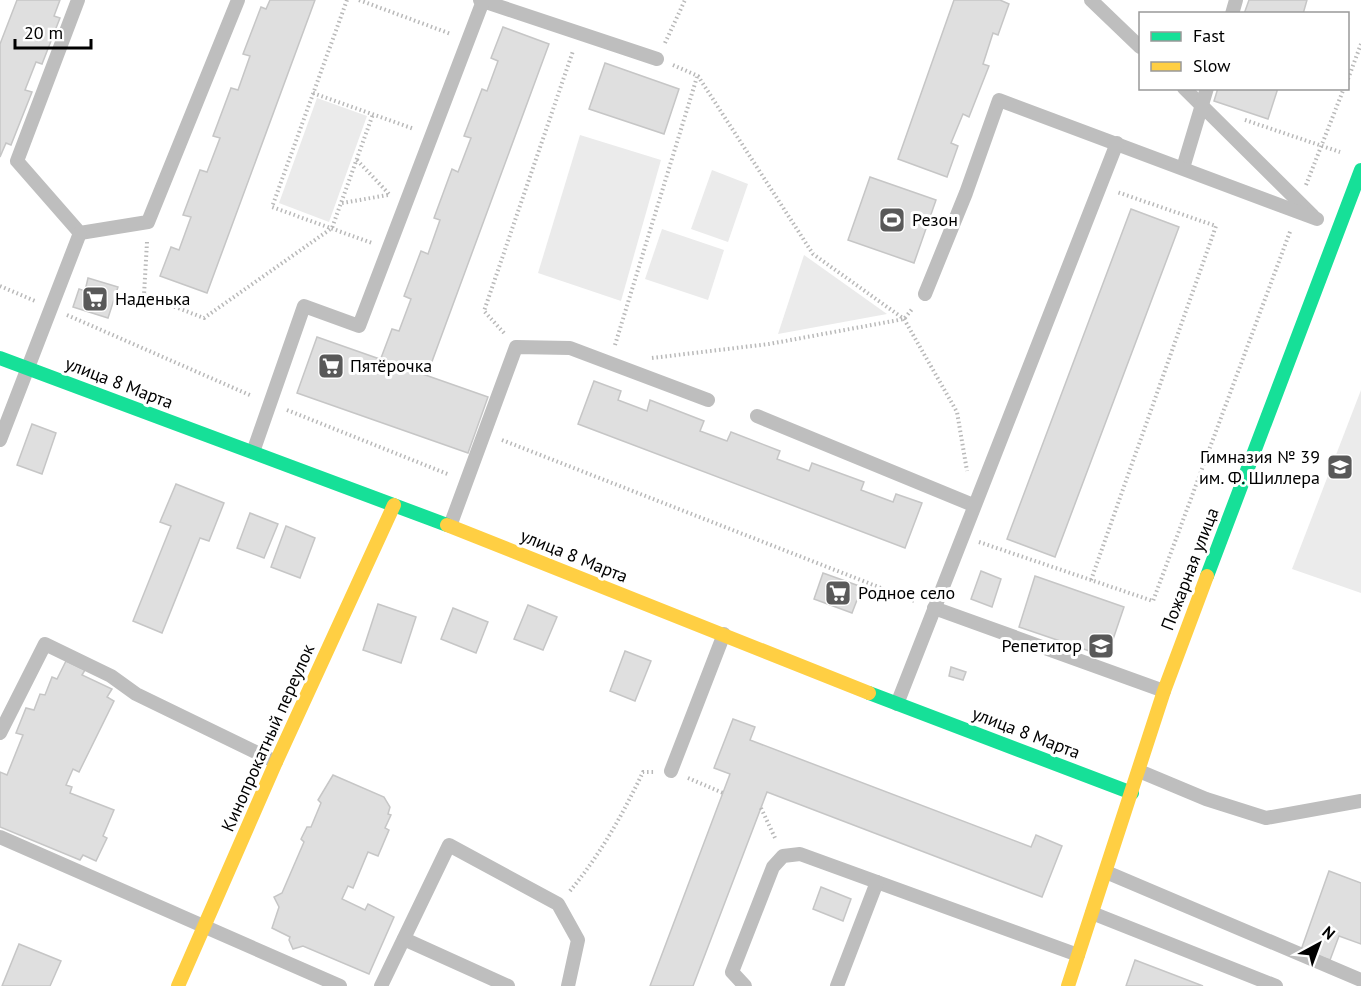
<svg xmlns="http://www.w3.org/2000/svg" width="1361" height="986" font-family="'PT Sans',sans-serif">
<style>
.green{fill:#ebebeb}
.building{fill:#dfdfdf;stroke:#c6c6c6;stroke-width:1.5}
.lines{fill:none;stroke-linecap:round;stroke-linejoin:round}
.path{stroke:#b9b9b9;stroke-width:4;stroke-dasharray:1.5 3;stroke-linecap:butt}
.lane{stroke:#bebebe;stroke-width:14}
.fast{stroke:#16e098;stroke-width:14}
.slow{stroke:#ffcf43;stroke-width:14}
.labels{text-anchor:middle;stroke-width:6;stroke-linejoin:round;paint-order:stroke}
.poi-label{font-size:18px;fill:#000;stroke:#fff;text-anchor:start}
.street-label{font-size:18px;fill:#000;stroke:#fff}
</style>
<rect width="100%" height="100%" fill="#fff"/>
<g class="green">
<path d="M317 98 367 116 329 222 279 203Z"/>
<path d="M580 135 661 160 621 301 538 273Z"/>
<path d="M712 170 748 184 728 242 691 229Z"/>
<path d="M662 229 724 250 708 300 645 279Z"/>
<path d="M804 255 887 314 778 334Z"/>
<path d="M1361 390V593L1292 569Z"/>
</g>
<g class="building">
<path d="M17 0H60L54 16 60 18 42 64 36 62 25 90 32 92 11 145 6 143 0 157V44Z"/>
<path d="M270 0H315L207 293 160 276 171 247 179 250 191 217 183 215 200 170 207 172 220 138 213 136 231 88 238 90 250 56 243 54 261 7 266 9Z"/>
<path d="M954 0H1000L1009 4 998 35 993 33 983 64 989 66 969 117 963 114 951 143 958 146 947 177 898 159Z"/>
<path d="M1249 0H1307L1303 14H1244Z"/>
<path d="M503 27 549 44 427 375 381 358 392 329 399 331 411 299 404 296 421 251 428 254 440 220 434 218 452 169 458 172 471 138 464 136 482 89 487 91 498 61 491 58Z"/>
<path d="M605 63 679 89 664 134 589 109Z"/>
<path d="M1218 88H1278L1268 119 1214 101Z"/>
<path d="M870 177 936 200 914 263 848 240Z"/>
<path d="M1131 209 1179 227 1055 557 1007 539Z"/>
<path d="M88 278 118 287 108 318 73 307 79 289 85 291Z"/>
<path d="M317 337 488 397 468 453 297 393Z"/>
<path d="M594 381 621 391 618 400 647 411 650 400 704 421 700 431 727 441 731 432 780 451 777 459 809 471 812 463 864 482 861 490 893 502 896 494 922 503 905 548 578 424Z"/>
<path d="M32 424 56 433 42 474 17 465Z"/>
<path d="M176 484 224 503 209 541 200 538 162 633 133 621 171 526 160 522Z"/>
<path d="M250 513 278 524 264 558 237 548Z"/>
<path d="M286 526 315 538 300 578 271 567Z"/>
<path d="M981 571 1001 579 992 607 971 599Z"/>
<path d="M823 573 862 587 852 613 814 599Z"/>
<path d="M1035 576 1124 607 1107 657 1019 627Z"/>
<path d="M378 604 416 617 401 663 363 650Z"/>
<path d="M528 605 557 617 543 650 514 639Z"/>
<path d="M453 608 488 622 476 653 441 639Z"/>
<path d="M625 651 651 661 635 701 610 691Z"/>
<path d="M66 661 85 670 82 675 112 689 107 697 114 701 79 772 73 769 66 785 72 787 70 793 114 810 103 836 107 838 96 861 83 855 80 860 0 827V772L7 775 23 735 16 733 26 708 34 710 40 694 45 695 52 677 57 679Z"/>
<path d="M951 667 966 672 963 680 949 676Z"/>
<path d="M733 719 755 727 750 740 1031 847 1036 835 1062 846 1042 897 767 792 693 986H650L730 774 714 768Z"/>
<path d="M333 775 384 797 390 807 388 814 391 815 385 828 389 830 378 856 368 852 353 888 348 886 342 899 365 910 368 904 394 917 369 974 303 946 293 949 289 940 290 937 272 928 279 907 274 897 282 893 304 842 301 839 307 827H311L321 803 318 800Z"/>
<path d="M1329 871 1361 883V944L1339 936 1330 960 1301 950Z"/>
<path d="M821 887 851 899 843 921 813 909Z"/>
<path d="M19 944 61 961 50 986H2Z"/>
<path d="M1135 960 1203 986H1126Z"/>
</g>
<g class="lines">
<g class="path">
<path d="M347 0 272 207 372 243"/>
<path d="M359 0 451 34"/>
<path d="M665 43 685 0"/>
<path d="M673 65 698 76 813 254 904 319 957 412 967 471"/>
<path d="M1348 79 1361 44"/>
<path d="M313 93 414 129"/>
<path d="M1245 120 1340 152"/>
<path d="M357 160 389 194"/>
<path d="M1306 185 1344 88"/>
<path d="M342 203 388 195"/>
<path d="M147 242 144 295 204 318 332 228 373 114"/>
<path d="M0 286 35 301"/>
<path d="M67 315 252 396"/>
<path d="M504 333 484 311 573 51"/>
<path d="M615 345 697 77"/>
<path d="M652 358 769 344 904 319 913 308"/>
<path d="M287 410 450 475"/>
<path d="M502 440 917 602"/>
<path d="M979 542 1153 601 1291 229"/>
<path d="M1091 580 1216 226 1117 192"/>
<path d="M688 778 723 793"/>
<path d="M761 808 776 840"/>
<path d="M570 891C600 855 623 814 643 772H655"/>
</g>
<g class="lane">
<path d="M78 0 17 161 80 233 148 222 238 0"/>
<path d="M480 0 657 59"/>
<path d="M1091 0 1140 47"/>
<path d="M1232 14 1236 0"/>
<path d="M1184 88 1313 216"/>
<path d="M1183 168 1207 88"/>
<path d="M925 294 966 193 999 100 1317 219"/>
<path d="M757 416 973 505"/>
<path d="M0 440 80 233"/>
<path d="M253 452 304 306 359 326 483 1"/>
<path d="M450 526 516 347 570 348 708 400"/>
<path d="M934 608 1164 691"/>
<path d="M897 704 1117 143"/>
<path d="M0 733 45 644 111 676 136 694 276 762"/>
<path d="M671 771 724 634"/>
<path d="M1139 771 1206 799 1266 818 1361 801"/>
<path d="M0 837 340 986"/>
<path d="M1106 872 1361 980"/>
<path d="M1092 913 1276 986"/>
<path d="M404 939 508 986"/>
<path d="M381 986 449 845 558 904 578 940 568 986"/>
<path d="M745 986 732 972 773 867 783 856 800 854 1078 955"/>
<path d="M837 986 877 882"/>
</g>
<g class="fast">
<path d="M0 358 447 525"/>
<path d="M1207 576 1361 170"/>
<path d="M869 693 1132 793"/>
</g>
<g class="slow">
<path d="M447 525 869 693"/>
<path d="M178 986 276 762 394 505"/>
<path d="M1068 986 1164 691 1207 576"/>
</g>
</g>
<defs>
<symbol id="stadium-square" viewBox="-11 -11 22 22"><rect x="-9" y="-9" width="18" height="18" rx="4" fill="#595959" stroke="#fff"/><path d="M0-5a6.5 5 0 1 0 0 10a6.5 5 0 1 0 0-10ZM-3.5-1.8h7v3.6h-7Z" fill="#fff"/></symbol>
<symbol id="supermarket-square" viewBox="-11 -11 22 22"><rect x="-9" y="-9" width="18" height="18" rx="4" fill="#595959" stroke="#fff"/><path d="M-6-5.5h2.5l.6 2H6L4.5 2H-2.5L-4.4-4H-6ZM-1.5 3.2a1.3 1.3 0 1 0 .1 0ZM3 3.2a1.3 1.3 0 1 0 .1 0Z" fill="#fff"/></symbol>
<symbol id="school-square" viewBox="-11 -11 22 22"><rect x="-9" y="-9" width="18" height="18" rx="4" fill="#595959" stroke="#fff"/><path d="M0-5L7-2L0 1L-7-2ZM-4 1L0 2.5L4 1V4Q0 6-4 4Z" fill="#fff"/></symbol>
</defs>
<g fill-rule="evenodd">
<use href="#stadium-square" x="877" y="205" width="30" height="30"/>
<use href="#supermarket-square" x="80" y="284" width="30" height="30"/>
<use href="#supermarket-square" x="316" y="351" width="30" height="30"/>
<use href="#school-square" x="1325" y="452" width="30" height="30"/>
<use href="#supermarket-square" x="823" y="578" width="30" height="30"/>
<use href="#school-square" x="1086" y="631" width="30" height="30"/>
</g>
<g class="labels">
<g class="poi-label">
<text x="912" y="226">Резон</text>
<text x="115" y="305">Наденька</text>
<text x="350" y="372">Пятёрочка</text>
<text x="1320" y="463" text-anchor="end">Гимназия № 39<tspan x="1320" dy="21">им. Ф. Шиллера</tspan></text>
<text x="858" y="599">Родное село</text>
<text x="1082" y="652" text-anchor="end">Репетитор</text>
</g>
<g class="street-label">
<text transform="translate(119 383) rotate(21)" y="6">улица 8 Марта</text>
<text transform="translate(574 556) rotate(22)" y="6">улица 8 Марта</text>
<text transform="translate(1190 569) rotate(-69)" y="6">Пожарная улица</text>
<text transform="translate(1026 733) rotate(21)" y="6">улица 8 Марта</text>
<text transform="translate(268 738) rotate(-66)" y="6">Кинопрокатный переулок</text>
</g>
</g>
<rect x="1139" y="12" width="210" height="78" fill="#ffffff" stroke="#999999" stroke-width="1.5"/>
<rect x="1151" y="32" width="30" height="9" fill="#16e098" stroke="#999999" stroke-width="1.5"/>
<text x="1193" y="42" font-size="18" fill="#000000">Fast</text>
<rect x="1151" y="62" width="30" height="9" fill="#ffcf43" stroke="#999999" stroke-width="1.5"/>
<text x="1193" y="72" font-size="18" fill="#000000">Slow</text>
<g transform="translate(1319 944) rotate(41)" stroke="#ffffff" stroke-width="4.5" paint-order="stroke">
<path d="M0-4.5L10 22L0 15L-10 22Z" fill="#000000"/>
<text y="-9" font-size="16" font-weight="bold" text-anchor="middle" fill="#000000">N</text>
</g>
<path d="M15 39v9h76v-9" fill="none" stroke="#000000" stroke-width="3"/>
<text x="24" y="39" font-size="18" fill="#000000" stroke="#ffffff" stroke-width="4.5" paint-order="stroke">20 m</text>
</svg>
